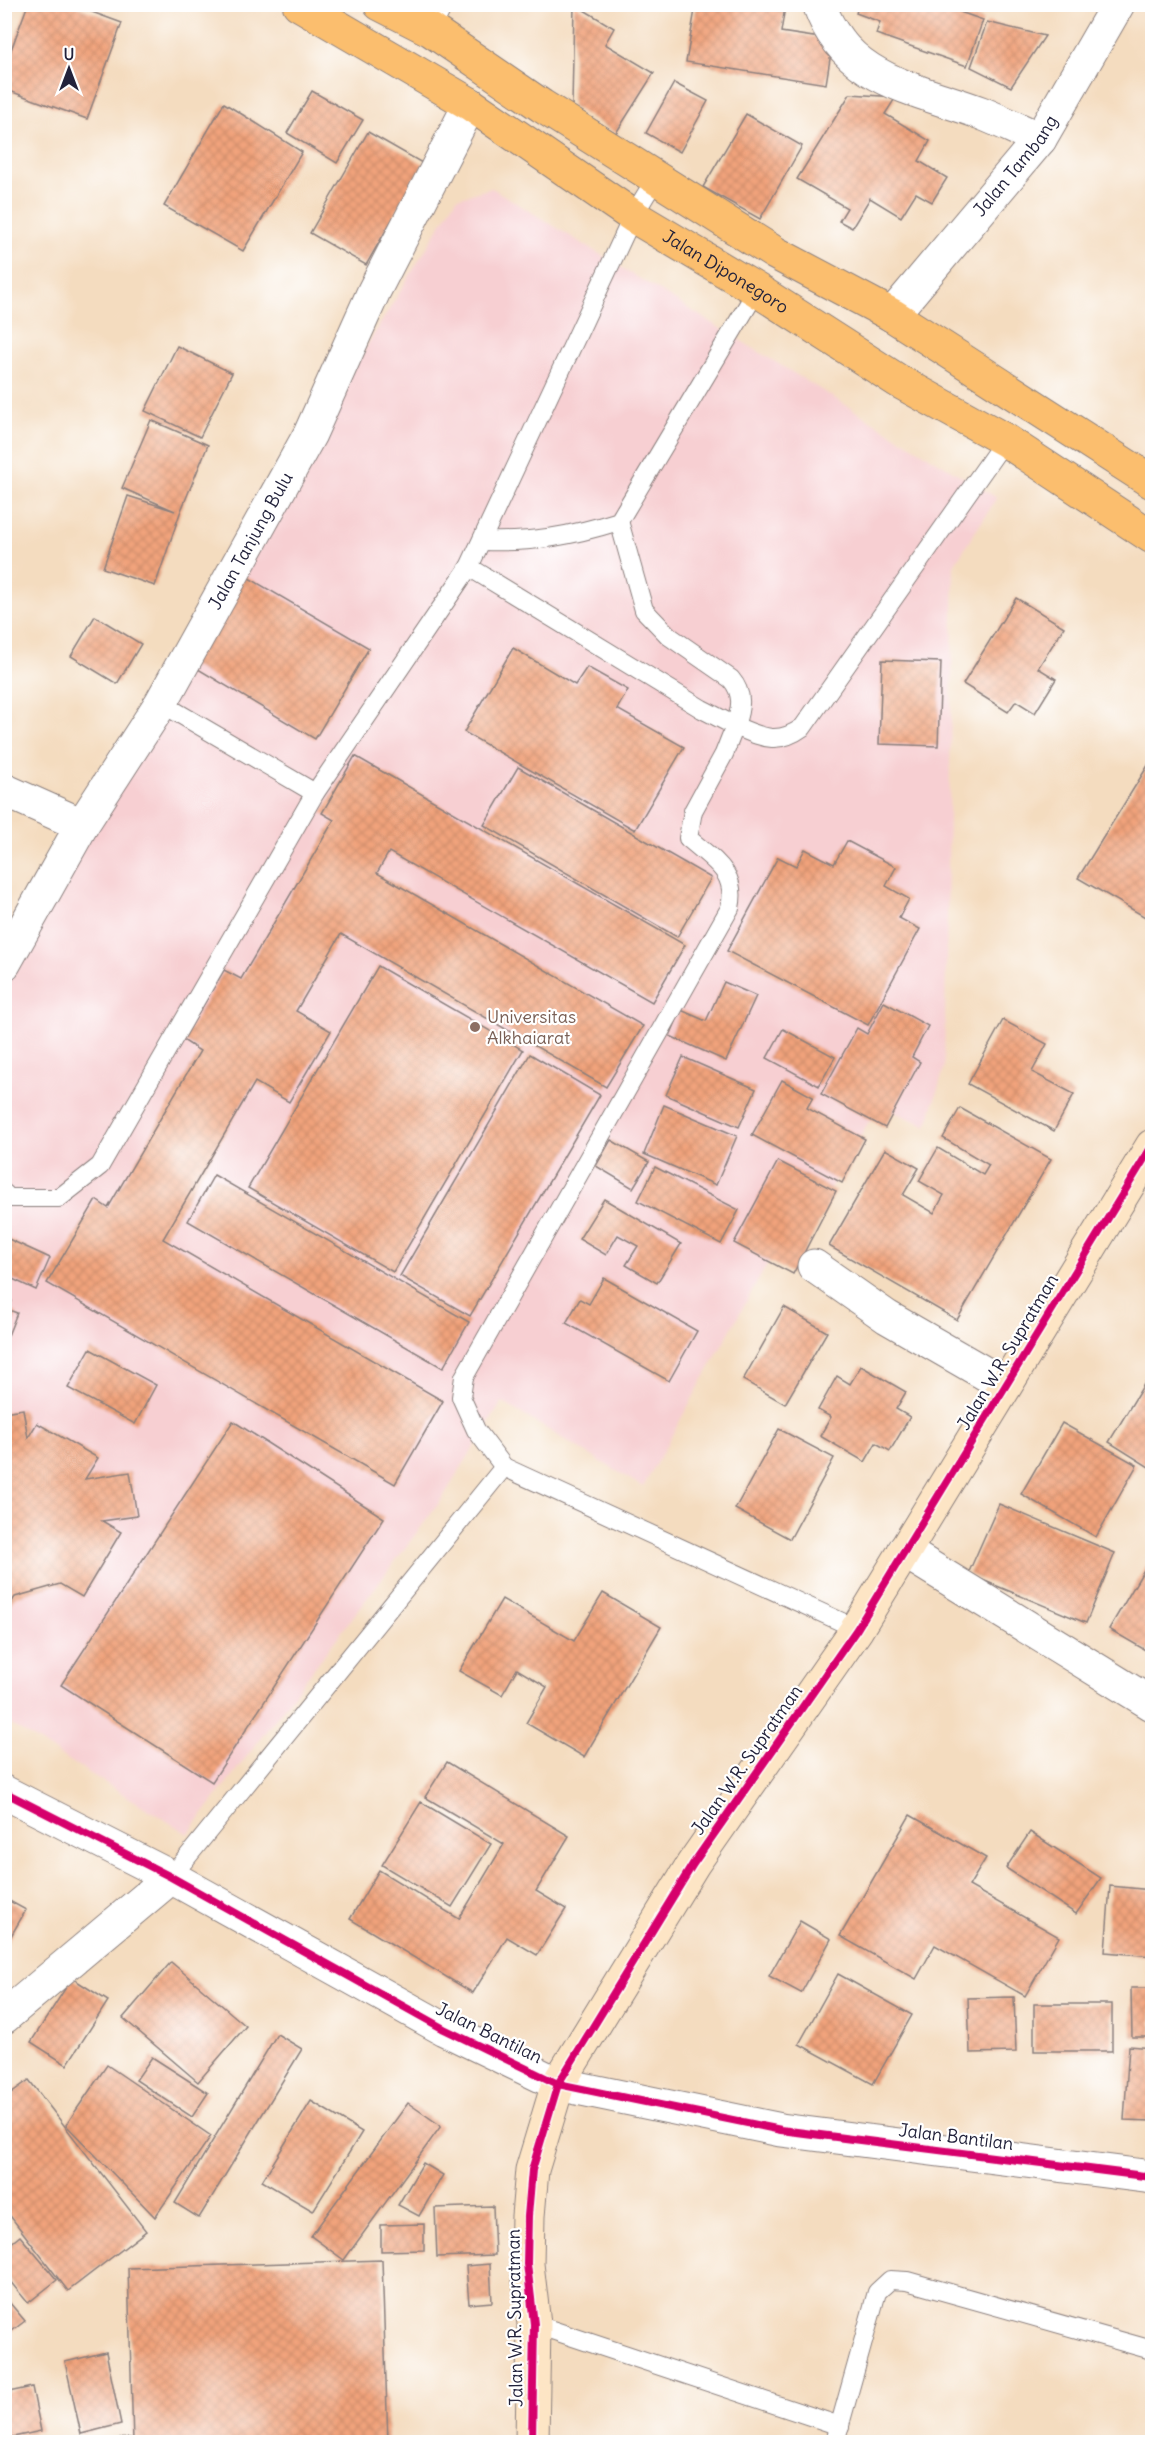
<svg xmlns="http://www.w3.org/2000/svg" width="1157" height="2447" font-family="Delius,sans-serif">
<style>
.built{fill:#f7cfd2}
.building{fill:url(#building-cross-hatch)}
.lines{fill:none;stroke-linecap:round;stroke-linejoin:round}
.lane-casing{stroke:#8b7f7d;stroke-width:20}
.street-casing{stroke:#8b7f7d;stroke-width:35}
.secondary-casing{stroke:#8b7f7d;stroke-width:35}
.highway-casing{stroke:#8b7f7d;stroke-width:35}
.lane{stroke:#fff;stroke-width:18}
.street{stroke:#fff;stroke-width:33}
.secondary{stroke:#fde5c5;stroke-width:33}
.highway{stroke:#fbbe6e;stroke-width:33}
.cycleway-casing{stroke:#fff;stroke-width:11}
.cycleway{stroke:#d6006c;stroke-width:8}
.education-dot{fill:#8d6e63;stroke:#fff;stroke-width:2}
.labels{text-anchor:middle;stroke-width:4.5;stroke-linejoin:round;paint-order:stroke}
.street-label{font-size:18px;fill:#22223b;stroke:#fff}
.education-label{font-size:18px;fill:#785e54;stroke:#fff;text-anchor:start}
</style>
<defs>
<pattern id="building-cross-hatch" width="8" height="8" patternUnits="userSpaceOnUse" patternTransform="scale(1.5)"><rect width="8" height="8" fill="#f1a37b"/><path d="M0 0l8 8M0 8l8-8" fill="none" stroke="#ce8c6b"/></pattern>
</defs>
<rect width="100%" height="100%" fill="#fff"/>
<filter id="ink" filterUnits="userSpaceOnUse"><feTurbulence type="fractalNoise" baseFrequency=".0167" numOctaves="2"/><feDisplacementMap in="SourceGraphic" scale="12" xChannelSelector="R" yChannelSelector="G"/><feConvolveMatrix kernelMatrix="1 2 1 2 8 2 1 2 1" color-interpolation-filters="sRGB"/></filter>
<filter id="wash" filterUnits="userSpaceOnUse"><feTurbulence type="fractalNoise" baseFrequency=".008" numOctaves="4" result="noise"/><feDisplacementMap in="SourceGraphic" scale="24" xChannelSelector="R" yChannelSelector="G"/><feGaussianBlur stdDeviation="1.35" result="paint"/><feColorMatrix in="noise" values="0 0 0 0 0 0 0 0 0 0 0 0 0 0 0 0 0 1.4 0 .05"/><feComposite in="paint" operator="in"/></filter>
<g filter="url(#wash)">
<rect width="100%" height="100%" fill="#f4dcbf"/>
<path class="built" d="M492 188 997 498 954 565 944 1068 927 1126 887 1109 868 1123 784 1268 770 1259 643 1487 502 1402 440 1502 188 1834 5 1721 4 985 166 675 457 198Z"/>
<g id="blocks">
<g class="building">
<path d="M28 4H70L122 23 87 119 4 89V69Z"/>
<path d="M574 4 614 28 605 44 654 73 616 133 572 106Z"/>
<path d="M696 4 785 7 781 32 833 40 826 84 686 62Z"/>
<path d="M859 4H937L983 20 967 66 876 34 880 22 856 13Z"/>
<path d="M987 22 1045 36 1011 87 971 67Z"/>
<path d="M674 83 708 101 680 152 646 133Z"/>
<path d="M312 91 363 120 337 163 287 133Z"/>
<path d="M850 94 896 97 885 114 930 141 919 161 947 178 932 202 916 193 901 217 870 198 852 228 839 221 847 208 797 179Z"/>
<path d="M224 103 302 152 243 251 164 206Z"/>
<path d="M746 114 802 146 760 219 703 187Z"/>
<path d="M368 132 424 164 366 265 310 233Z"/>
<path d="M177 346 232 373 200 437 145 411Z"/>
<path d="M151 420 208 445 180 513 155 586 103 568 128 496 175 511 122 488Z"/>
<path d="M242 574 369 648 315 739 188 663Z"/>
<path d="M1016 598 1064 627 1038 668 1056 679 1035 713 1016 701 1008 712 963 684Z"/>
<path d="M95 616 141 644 117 684 71 656Z"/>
<path d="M513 648 575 685 587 667 628 690 617 709 684 747 635 830 464 732Z"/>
<path d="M882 660 941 662 938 746 879 744Z"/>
<path d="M355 756 685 945 652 1002 389 852 377 873 643 1026 606 1087 341 934 296 1011 331 1031 289 1102 255 1082 163 1239 443 1401 395 1484 47 1283 96 1200 108 1208 200 1051 183 1040 224 970 241 979 334 820 322 813Z"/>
<path d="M1152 759V921L1078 878Z"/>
<path d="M518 767 711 878 677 937 484 825Z"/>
<path d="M847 841 896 867 886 886 909 899 899 918 920 929 868 1025 727 951 778 857 796 866 805 849 834 864Z"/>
<path d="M378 966 523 1050 393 1272 248 1188Z"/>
<path d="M724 982 756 996 726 1061 670 1036 681 1010 706 1021Z"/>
<path d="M884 1002 928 1026 912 1057 920 1062 885 1128 821 1094 857 1028 867 1034Z"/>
<path d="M1003 1020 1047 1044 1032 1072 1074 1094 1054 1131 968 1084Z"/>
<path d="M783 1029 835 1057 819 1086 767 1058Z"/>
<path d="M530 1054 600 1095 470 1316 400 1276Z"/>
<path d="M683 1057 756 1089 739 1127 666 1095Z"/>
<path d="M782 1080 813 1097 807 1108 865 1139 842 1183 752 1135Z"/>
<path d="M664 1105 737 1136 716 1185 644 1154Z"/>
<path d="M960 1108 1051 1159 957 1320 829 1246 885 1149 919 1168 903 1195 934 1213 944 1195 919 1181 938 1148 983 1175 989 1165 943 1138Z"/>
<path d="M611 1140 649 1162 633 1188 596 1166Z"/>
<path d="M778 1161 836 1191 793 1274 734 1243Z"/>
<path d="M655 1167 739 1210 721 1244 638 1201Z"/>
<path d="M214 1175 469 1322 443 1368 188 1221Z"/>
<path d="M604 1199 681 1244 657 1283 626 1265 638 1246 618 1235 606 1255 579 1239Z"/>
<path d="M4 1237 50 1258 36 1290 4 1275Z"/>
<path d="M604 1278 697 1331 669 1381 566 1323 580 1299 589 1304Z"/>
<path d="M5 1297 12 1301 9 1310 17 1313 5 1343Z"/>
<path d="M784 1307 827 1332 785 1404 743 1380Z"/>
<path d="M90 1349 156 1385 135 1424 68 1388Z"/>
<path d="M861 1366 906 1392 896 1409 910 1417 890 1451 876 1443 865 1462 820 1436 831 1417 818 1410 837 1376 850 1384Z"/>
<path d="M1152 1371V1469L1109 1442Z"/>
<path d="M23 1409 28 1438 37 1423 98 1458 85 1479 130 1472 137 1516 102 1521 121 1532 82 1597 60 1584 15 1597 4 1614V1412Z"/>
<path d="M233 1421 384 1518 212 1782 61 1685Z"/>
<path d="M1062 1423 1137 1465 1096 1537 1021 1494Z"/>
<path d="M779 1429 834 1458 790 1539 735 1509Z"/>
<path d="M999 1504 1115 1553 1086 1623 968 1574Z"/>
<path d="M1148 1563 1152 1565V1654L1109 1629Z"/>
<path d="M603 1593 661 1627 584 1757 526 1723 547 1687 517 1669 502 1695 459 1671 502 1599 574 1641Z"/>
<path d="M447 1762 569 1836 536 1891 566 1909 537 1955 507 1937 473 1993 350 1919 379 1870 459 1919 504 1844 425 1797Z"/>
<path d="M421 1802 491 1844 452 1907 382 1865Z"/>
<path d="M910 1815 986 1858 969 1886 1059 1937 1025 1996 935 1945 916 1979 840 1936Z"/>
<path d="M1030 1832 1101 1878 1076 1914 1006 1868Z"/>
<path d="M1110 1886 1152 1890V1956L1105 1952Z"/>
<path d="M4 1898 26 1910 4 1948Z"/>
<path d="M800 1921 831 1939 801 1993 769 1976Z"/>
<path d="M171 1962 246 2026 198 2082 123 2018Z"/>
<path d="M838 1974 912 2015 873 2084 799 2044Z"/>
<path d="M72 1978 108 2001 67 2065 31 2042Z"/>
<path d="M1131 1988H1152V2037H1132Z"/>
<path d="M1014 1997 1016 2052 970 2053 968 1998Z"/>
<rect x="1034" y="2004" width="78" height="47"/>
<path d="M277 2034 302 2049 199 2218 175 2203Z"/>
<path d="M1129 2046 1152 2048V2121L1124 2120Z"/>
<path d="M152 2057 208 2093 192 2117 136 2080Z"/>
<path d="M107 2065 211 2136 155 2217 66 2125Z"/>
<path d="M29 2080 146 2231 68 2291 4 2208V2098Z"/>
<path d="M311 2101 362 2132 313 2211 262 2181Z"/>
<path d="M408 2103 441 2126 344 2260 311 2236Z"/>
<path d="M423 2163 443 2175 419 2216 398 2205Z"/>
<path d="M493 2206 495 2255 437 2257 435 2208Z"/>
<path d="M424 2224V2250L381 2251V2225Z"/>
<path d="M20 2236 57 2280 28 2303 4 2274V2249Z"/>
<path d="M382 2260 388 2442H133L128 2268Z"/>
<path d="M490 2264 492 2302 469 2304 466 2266Z"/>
<path d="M4 2296 25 2321 4 2337Z"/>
<path d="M106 2352 121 2424 81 2434 65 2362Z"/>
<path d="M32 2387 41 2431 4 2439V2393Z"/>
<path d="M130 2438V2442H75V2441Z"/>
</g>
</g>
</g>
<g filter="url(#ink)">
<use href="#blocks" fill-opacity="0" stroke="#8b7f7d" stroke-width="1.5"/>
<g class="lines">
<defs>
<g id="lane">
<path d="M431 30 444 4"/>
<path d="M619 521 644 610 669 636 731 679C744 694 741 708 735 726 762 737 777 746 803 727L1005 440"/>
<path d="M483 541C533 543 571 536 619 521L757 290"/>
<path d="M469 567 702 709 735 726 724 754 693 811 688 838C713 860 738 872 730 908L464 1377 461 1397 476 1430 504 1467 857 1629"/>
<path d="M161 703 315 793"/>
<path d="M4 1193 9 1198H59L100 1166 315 793 469 567 633 216 656 178"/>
<path d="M171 1877 504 1467"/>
<path d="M534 2324 840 2426"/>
<path d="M835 2442 877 2292 890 2280 907 2281 1152 2350"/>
</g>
<g id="street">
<path d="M819 4C845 81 915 88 981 113 1001 121 1021 131 1040 139"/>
<path id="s1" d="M892 315 1040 139 1118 4"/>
<path d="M4 790 82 825"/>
<path id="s2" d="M4 964 82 825 161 703 310 434 374 291 470 104"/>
<path d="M814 1266 887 1317 1005 1385"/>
<path d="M904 1551 1152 1704"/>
<path d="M4 1792 171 1877 444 2029 558 2084 781 2130 1152 2177"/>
<path d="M4 2017 171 1877"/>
</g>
<path id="secondary" d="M532 2442 534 2324 527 2264 528 2216 532 2170 558 2084 693 1864 857 1629 1152 1146"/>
<g id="highway">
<path id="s3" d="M299 4 470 104 633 216 757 290 900 382 1005 440 1152 537"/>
<path d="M380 4 431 30 542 106 775 253 892 315 1152 482"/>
</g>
</defs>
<use href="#lane" class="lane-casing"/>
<use href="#street" class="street-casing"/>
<use href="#secondary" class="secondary-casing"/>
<use href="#highway" class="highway-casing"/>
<use href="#lane" class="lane"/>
<use href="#street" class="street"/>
<use href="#secondary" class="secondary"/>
<use href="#highway" class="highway"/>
<defs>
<g id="cycleway">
<path d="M4 1792 171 1877 444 2029 558 2084 781 2130 1152 2177"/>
<path d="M532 2442 534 2324 527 2264 528 2216 532 2170 558 2084 693 1864 857 1629 1152 1146"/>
</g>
</defs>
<use href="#cycleway" class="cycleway-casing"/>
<use href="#cycleway" class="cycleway"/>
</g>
</g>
<circle class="education-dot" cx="475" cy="1027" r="6"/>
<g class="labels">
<g class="street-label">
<text dy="6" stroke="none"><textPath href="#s1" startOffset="194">Jalan Tambang</textPath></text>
<text dy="6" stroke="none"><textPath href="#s3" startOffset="504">Jalan Diponegoro</textPath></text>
<text dy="6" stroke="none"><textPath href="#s2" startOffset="490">Jalan Tanjung Bulu</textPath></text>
<text transform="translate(1008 1352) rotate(-59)" y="6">Jalan W.R. Supratman</text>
<text transform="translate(747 1760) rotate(-55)" y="6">Jalan W.R. Supratman</text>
<text transform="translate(489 2033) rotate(26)" y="6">Jalan Bantilan</text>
<text transform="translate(956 2137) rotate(7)" y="6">Jalan Bantilan</text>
<text transform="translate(515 2318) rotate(-91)" y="6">Jalan W.R. Supratman</text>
</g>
<g class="education-label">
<text x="487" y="1023">Universitas<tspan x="487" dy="21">Alkhaiarat</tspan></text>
</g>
</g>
<rect width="1157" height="2447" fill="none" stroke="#fff" stroke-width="24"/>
<g transform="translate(69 69)" stroke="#ffffff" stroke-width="4.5" paint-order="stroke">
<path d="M0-4.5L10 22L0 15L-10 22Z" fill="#22223b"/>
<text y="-9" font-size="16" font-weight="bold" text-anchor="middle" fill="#22223b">U</text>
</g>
</svg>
